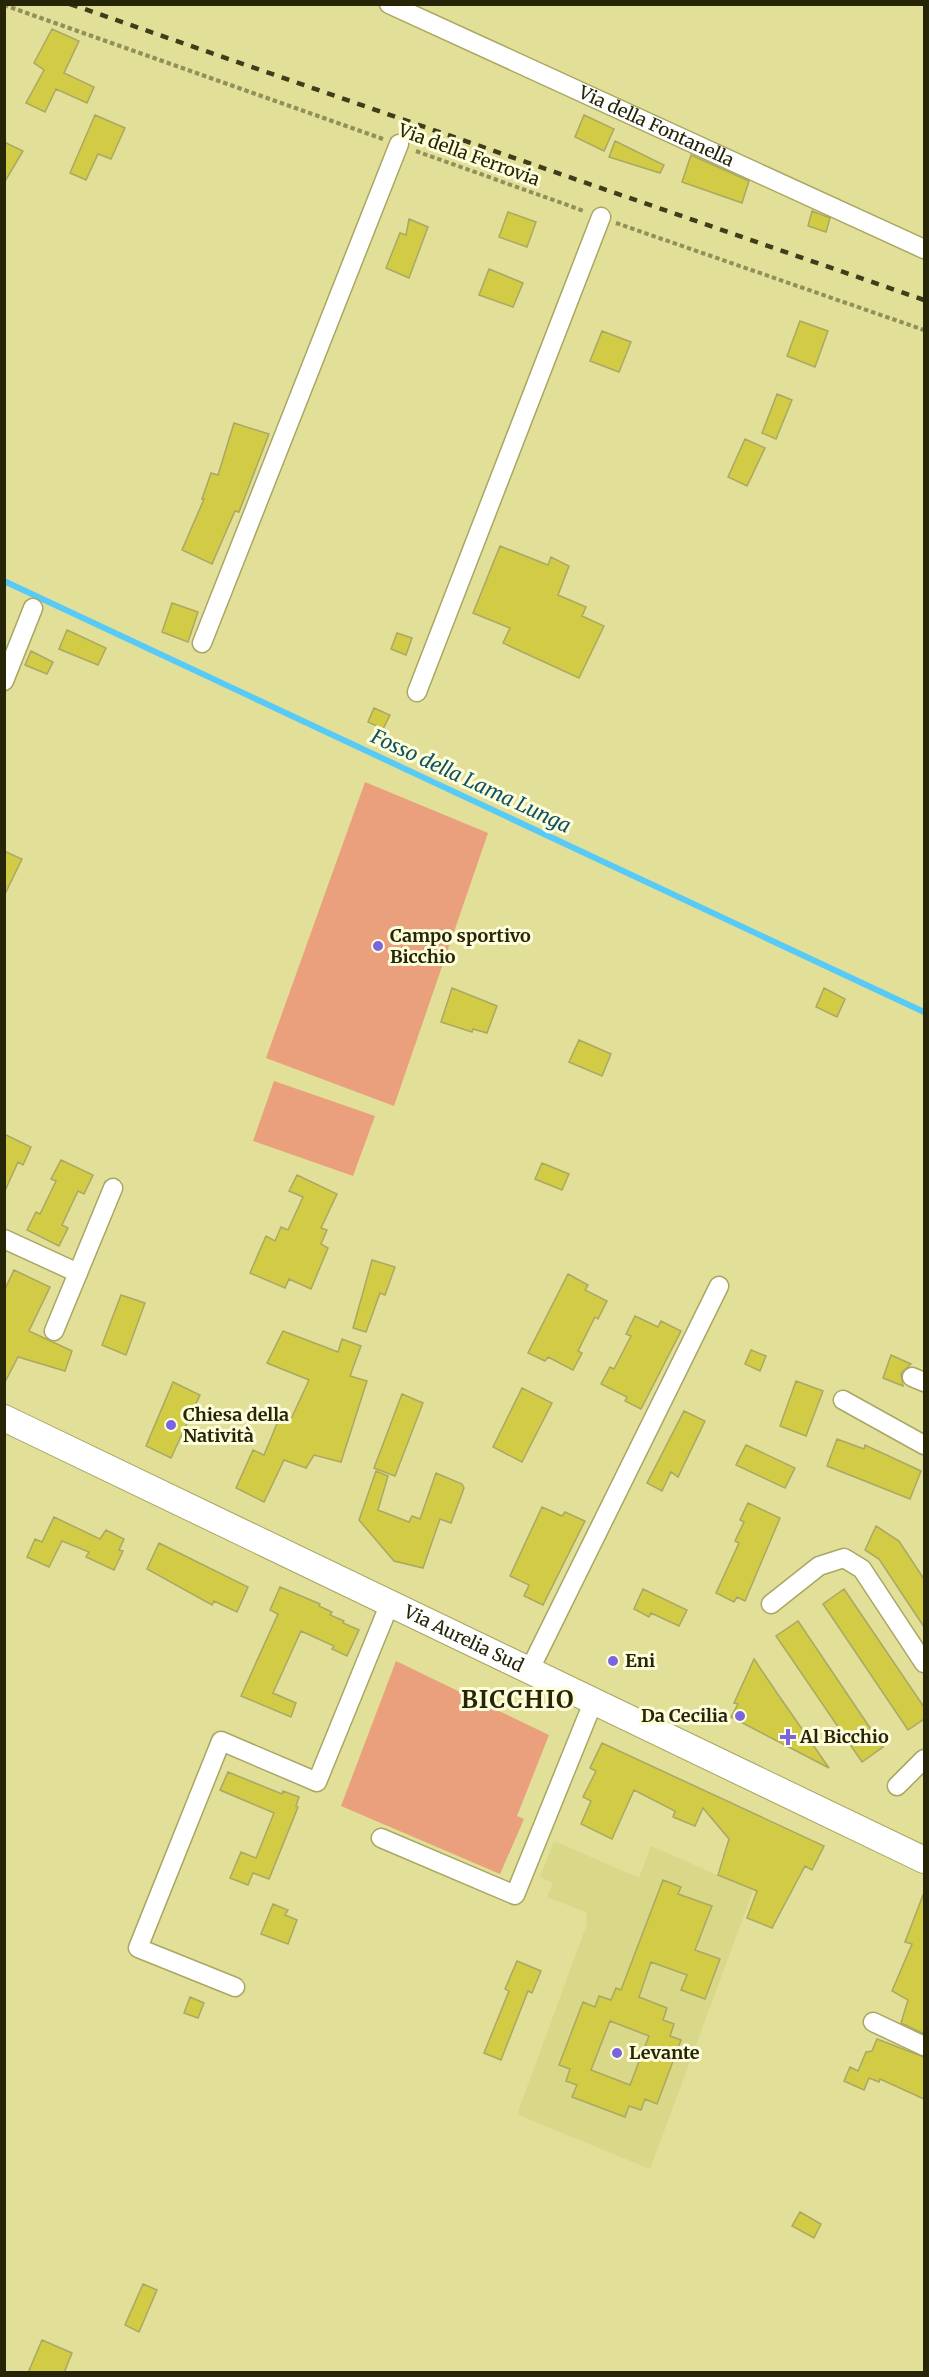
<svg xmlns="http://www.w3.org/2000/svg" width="929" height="2377" viewBox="0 0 929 2377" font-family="Merriweather,serif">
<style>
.built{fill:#d9d788}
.green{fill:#eaa07c}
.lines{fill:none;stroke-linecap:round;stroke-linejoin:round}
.stream{stroke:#57caf7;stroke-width:6}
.building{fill:#d1cb46;stroke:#aaa863;stroke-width:1.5;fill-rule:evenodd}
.street-casing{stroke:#a9a762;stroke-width:21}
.secondary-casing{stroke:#a9a762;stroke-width:28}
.path{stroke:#918f5a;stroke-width:4;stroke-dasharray:4.5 3;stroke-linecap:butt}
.street{stroke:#fff;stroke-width:18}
.secondary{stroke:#fff;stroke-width:26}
.rail{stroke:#3f3d1b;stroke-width:4.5;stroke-dasharray:8 8;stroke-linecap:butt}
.poi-dot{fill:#7a65e1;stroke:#fefedb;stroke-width:2}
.labels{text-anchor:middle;stroke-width:6;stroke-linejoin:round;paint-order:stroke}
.street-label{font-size:18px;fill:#262508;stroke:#fefedb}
.poi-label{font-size:18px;font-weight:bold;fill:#262508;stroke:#fefedb;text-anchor:start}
.water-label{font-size:20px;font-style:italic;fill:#0e5067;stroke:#fefedb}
.district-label{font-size:24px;font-weight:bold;letter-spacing:1.5px;fill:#262508;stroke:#fefedb}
</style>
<rect width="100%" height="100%" fill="#e1df98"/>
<path class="built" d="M554 1841 639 1878 651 1846 753 1891 650 2169 521 2116 518 2112 587 1924 586 1912 547 1897 553 1883 540 1877Z"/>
<path class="green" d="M365 782 488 833 394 1106 266 1058Z
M274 1081 375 1116 353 1176 253 1141Z
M396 1661 549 1735 517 1816 524 1819 500 1874 341 1806Z"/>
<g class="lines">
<path class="stream" d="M4 581 924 1012"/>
</g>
<path class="building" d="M52 29 79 41 64 73 94 87 87 103 56 89 45 112 26 103 44 70 34 63Z
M95 115 125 128 111 159 98 154 86 180 70 173Z
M584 115 614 129 604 151 575 137Z
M615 141 664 165 660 173 609 157Z
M4 142 23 151 4 183Z
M691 155 749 181 742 203 682 182Z
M812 211 830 218 826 232 808 226Z
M508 212 536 222 527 247 499 237Z
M409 219 428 227 409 278 386 268 400 233 406 235Z
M489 269 523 283 513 307 479 295Z
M800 321 828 331 815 367 787 356Z
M602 331 631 342 619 372 590 361Z
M777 394 792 400 776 439 762 433Z
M234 423 269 434 239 512 235 511 212 564 182 550 204 499H202L211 473 218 475Z
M745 439 765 448 747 486 728 477Z
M500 546 548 565 551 557 569 566 558 595 586 607 582 616 604 626 579 678 503 643 510 628 473 613Z
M172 603 198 612 188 642 162 632Z
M67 630 106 648 98 665 59 649Z
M397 633 412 638 406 655 391 649Z
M31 651 53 662 47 674 25 665Z
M374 708 390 715 383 729 368 722Z
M4 851 22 859 4 896Z
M452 988 497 1006 487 1033 473 1029 472 1032 441 1022Z
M824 988 845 999 837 1017 816 1007Z
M579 1040 611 1054 602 1076 569 1062Z
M4 1134 31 1147 23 1165 18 1162 4 1193Z
M61 1160 93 1175 84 1194 78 1191 62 1225 68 1228 59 1246 27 1230 36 1212 40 1214 56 1181 51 1179Z
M542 1163 569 1174 562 1190 535 1179Z
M297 1175 337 1194 321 1228 327 1230 321 1244 328 1248 311 1289 289 1279 285 1288 250 1273 266 1236 275 1241 281 1227 288 1230 303 1197 289 1191Z
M372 1260 395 1267 385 1295 380 1293 366 1332 353 1328Z
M14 1270 50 1287 29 1331 72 1351 65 1371 18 1357 4 1384V1291Z
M568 1274 588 1285 585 1290 607 1301 598 1319 595 1317 578 1351 582 1353 573 1370 548 1357 545 1361 528 1353Z
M121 1295 145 1303 126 1355 102 1345Z
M635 1316 658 1327 661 1321 681 1331 641 1409 625 1401 627 1397 601 1384 610 1367 614 1369 631 1336 626 1334Z
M283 1331 338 1352 342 1339 361 1346 350 1376 367 1381 341 1462 314 1455 306 1468 284 1460 264 1502 236 1488 253 1450 264 1455 281 1414 291 1419 309 1380 267 1363Z
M751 1350 766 1356 760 1371 745 1364Z
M891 1355 911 1364 901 1373 903 1386 883 1378Z
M796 1381 823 1391 806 1436 780 1426Z
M173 1382 200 1395 171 1458 146 1446Z
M522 1388 552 1403 522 1462 493 1447Z
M402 1394 423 1403 395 1476 374 1468Z
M684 1411 705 1421 678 1477 671 1472 662 1491 647 1483Z
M837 1439 864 1449 865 1445 921 1471 910 1499 827 1466Z
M746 1445 795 1468 785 1488 736 1465Z
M376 1471 388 1476 378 1510 409 1522 412 1516 420 1519 436 1473 462 1484 464 1488 451 1523 440 1519 423 1568 394 1561 359 1520Z
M748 1503 780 1518 745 1601 737 1597 734 1602 716 1593 739 1543 735 1541 744 1522 740 1520Z
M542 1507 562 1516 565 1512 585 1521 543 1605 524 1596 529 1585 510 1576Z
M54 1517 100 1539 106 1530 124 1539 119 1550 123 1551 114 1570 86 1557 89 1552 62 1541 49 1567 27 1557 35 1539 42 1542Z
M876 1526 899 1541 924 1579V1627L879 1559 865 1550Z
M159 1543 248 1587 237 1612 214 1601 212 1605 147 1569Z
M280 1587 320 1604 319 1606 332 1612 330 1615 344 1621 343 1623 359 1630 347 1656 332 1649 334 1646 301 1631 273 1693 296 1703 291 1717 241 1696 278 1614 270 1610Z
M643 1589 687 1610 679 1626 651 1613 649 1617 634 1609Z
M844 1589 924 1707V1719L908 1730 823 1604Z
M798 1621 883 1747 862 1762 776 1636Z
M754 1659 777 1693 829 1768 731 1717 738 1704 734 1703Z
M602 1743 824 1846 812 1870 805 1866 772 1928 747 1918 757 1891 718 1875 729 1839 703 1808 695 1826 673 1817 675 1811 634 1790 612 1839 581 1824 591 1801 583 1797 596 1771 590 1768Z
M228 1772 282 1794 283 1791 299 1797 296 1806 298 1807 269 1879 253 1873 248 1885 230 1878 241 1852 256 1858 274 1813 220 1790Z
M663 1880 681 1887 678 1894 712 1906 695 1950 720 1959 705 1999 681 1990 687 1975 651 1962 639 1997 667 2008 663 2020 674 2024 670 2036 681 2040 657 2104 645 2099 641 2110 629 2106 625 2117 572 2097 577 2085 566 2081 570 2069 559 2065 583 2002 595 2007 599 1996 611 2000 616 1988 621 1990ZM610 2021 649 2036 630 2085 591 2070Z
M923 1895H924V2034L901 2023 908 2000 892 1991 912 1944 905 1942Z
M273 1904 288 1910 285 1915 297 1920 288 1944 261 1934Z
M517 1961 541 1971 532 1993 528 1991 501 2060 484 2053 509 1991 505 1989Z
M190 1997 204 2003 198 2018 184 2013Z
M877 2039 924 2057V2099L880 2079 879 2082 869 2078 864 2090 844 2081 850 2067 858 2071 866 2052 872 2051Z
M800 2212 821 2224 814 2238 792 2226Z
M143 2284 157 2290 139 2332 125 2325Z
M42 2340 72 2353 64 2373H28Z"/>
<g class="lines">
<g class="street-casing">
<g id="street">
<path id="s1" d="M389 4 924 249"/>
<path d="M202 643 399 144"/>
<path d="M4 681 33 608"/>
<path d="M417 692 601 217"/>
<path d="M4 1239 78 1273"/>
<path d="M54 1331 113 1188"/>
<path d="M912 1377 924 1382"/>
<path d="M843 1400 924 1445"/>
<path d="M771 1604 819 1566 844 1558 862 1569 924 1663"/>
<path d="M530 1669 719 1286"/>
<path d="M897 1786 924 1759"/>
<path d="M381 1838 515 1895 594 1700"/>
<path d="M235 1987 138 1948 221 1741 317 1782 390 1603"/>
<path d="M873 2022 924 2046"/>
</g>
</g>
<g class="secondary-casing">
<g id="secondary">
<path id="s2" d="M4 1418 924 1860"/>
</g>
</g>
<path class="path" d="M4 5 383 139
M416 151 584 211
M616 223 924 330"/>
<use href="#street" class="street"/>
<use href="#secondary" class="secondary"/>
<path class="rail" d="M70 4 924 300"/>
</g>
<g class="poi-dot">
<circle cx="378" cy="946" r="6"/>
<circle cx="171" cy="1425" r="6"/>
<circle cx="613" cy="1661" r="6"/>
<circle cx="740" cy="1716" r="6"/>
<path d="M785 1728h6v6h6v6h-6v6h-6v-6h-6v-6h6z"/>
<circle cx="617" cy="2053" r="6"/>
</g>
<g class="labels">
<g class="street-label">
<text dy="6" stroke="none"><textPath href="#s1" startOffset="294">Via della Fontanella</textPath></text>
<text transform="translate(469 155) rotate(20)" y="6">Via della Ferrovia</text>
<text dy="6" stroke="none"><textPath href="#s2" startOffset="510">Via Aurelia Sud</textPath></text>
</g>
<g class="poi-label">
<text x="390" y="942">Campo sportivo<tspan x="390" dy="21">Bicchio</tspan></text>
<text x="183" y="1421">Chiesa della<tspan x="183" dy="21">Natività</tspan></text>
<text x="625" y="1667">Eni</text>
<text x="728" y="1722" text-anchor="end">Da Cecilia</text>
<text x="800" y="1743">Al Bicchio</text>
<text x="629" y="2059">Levante</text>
</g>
<g class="water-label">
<text transform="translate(471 781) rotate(25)" y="7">Fosso della Lama Lunga</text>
</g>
<g class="district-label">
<text x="518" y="1708">BICCHIO</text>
</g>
</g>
<rect width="929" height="2377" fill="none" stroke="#262508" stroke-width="12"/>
</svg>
